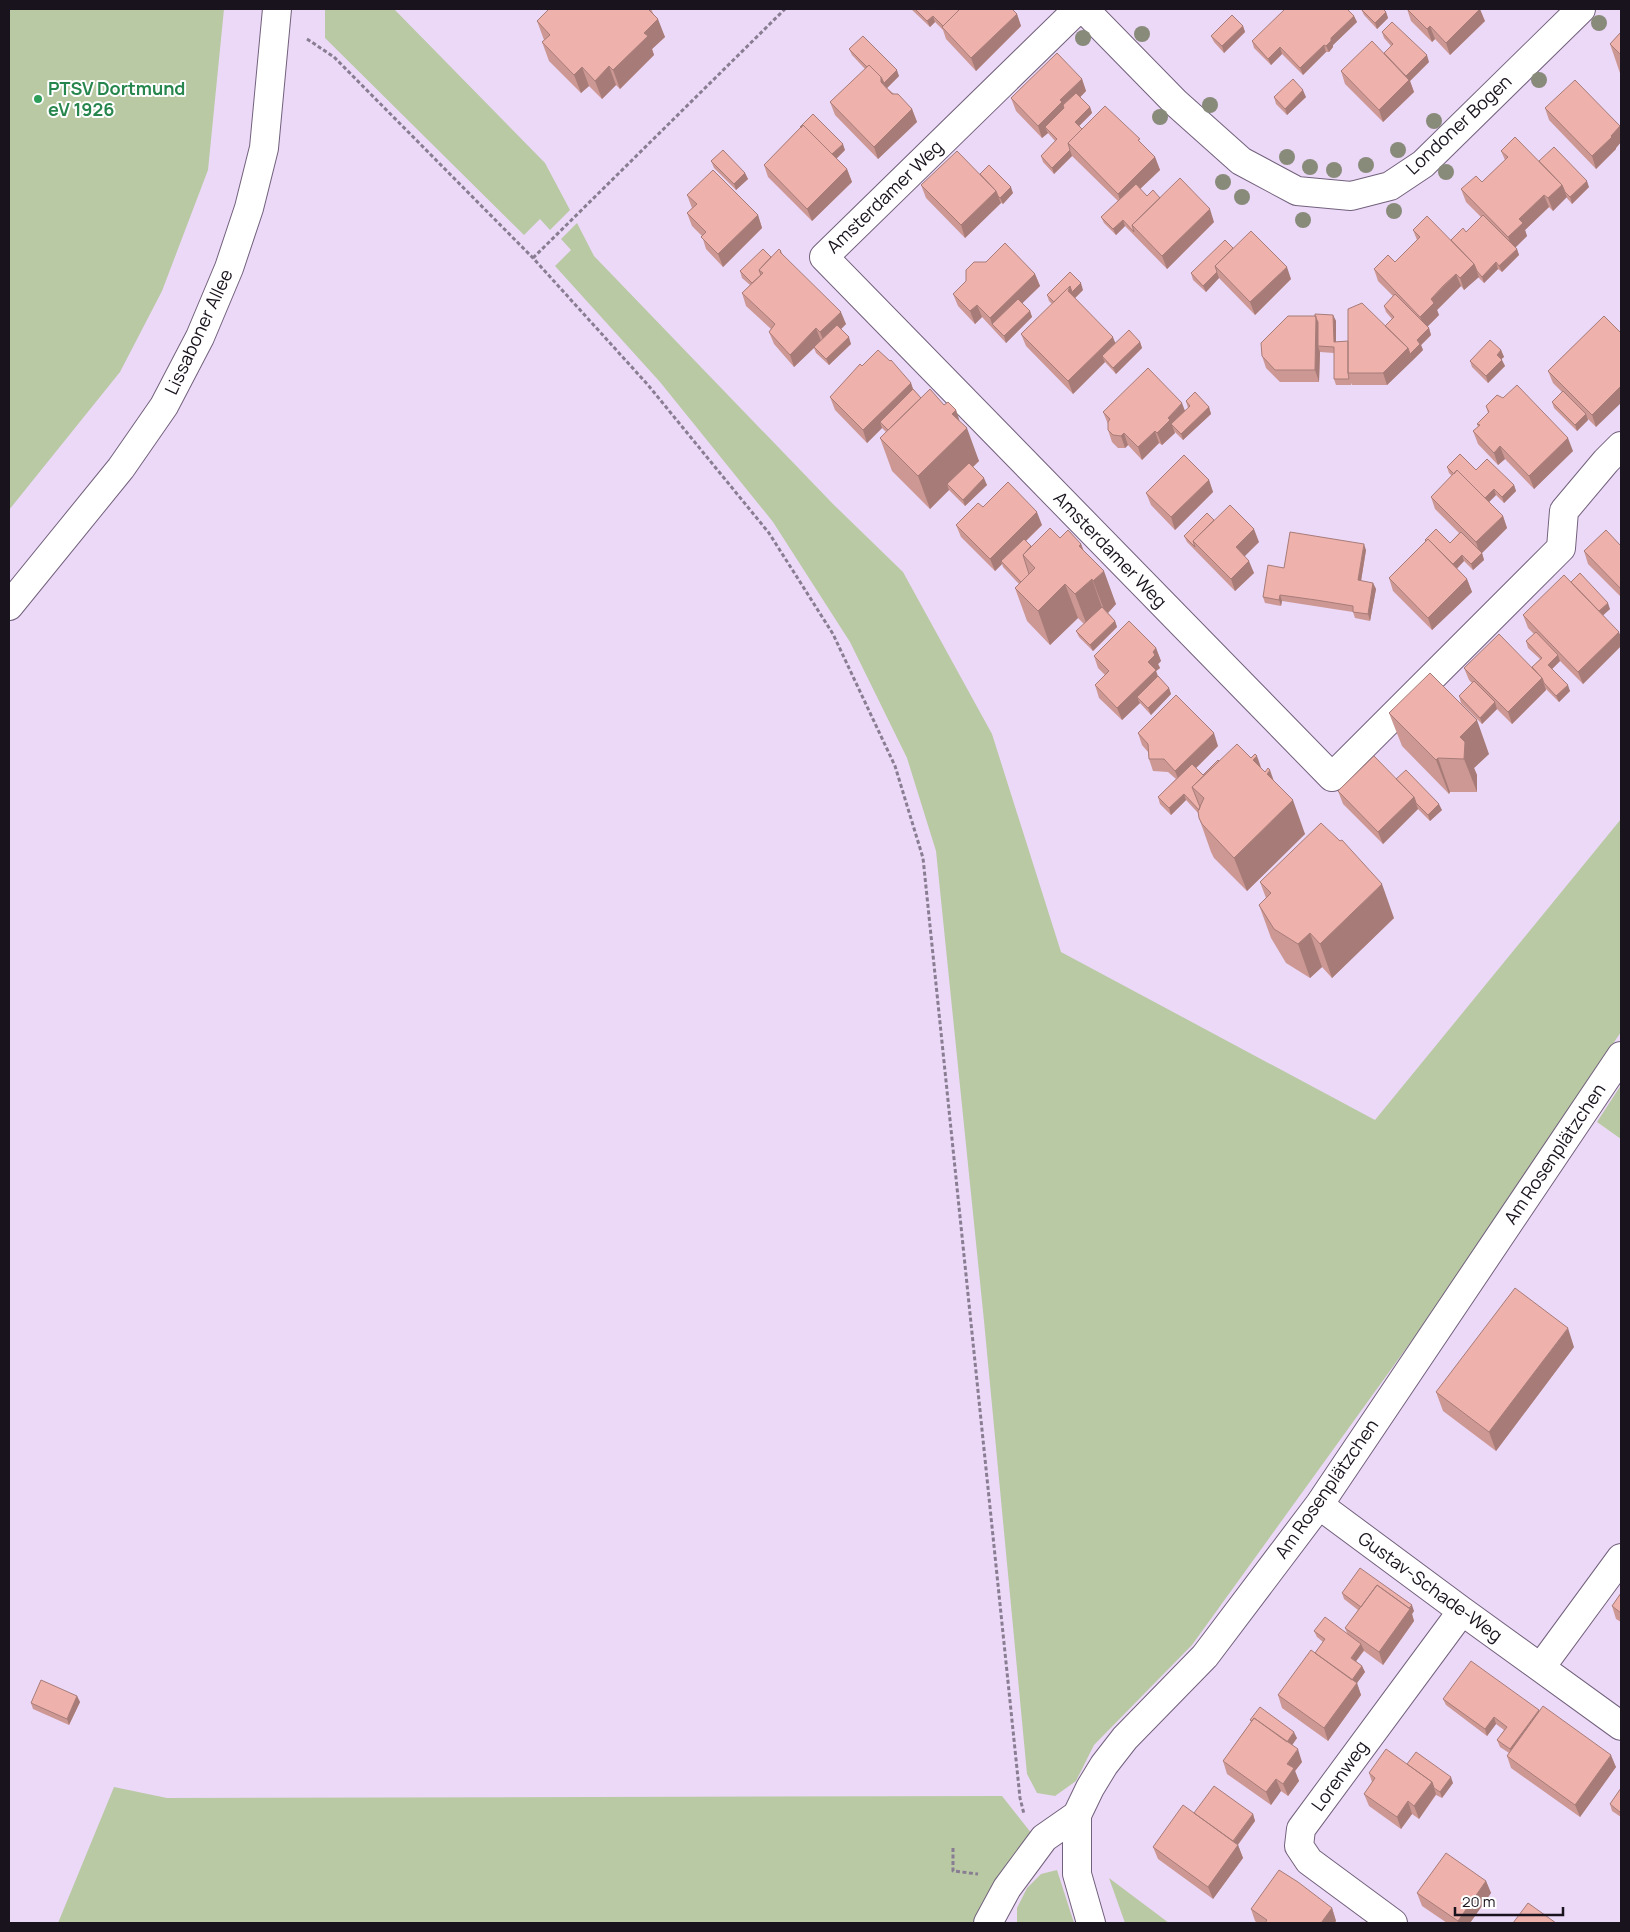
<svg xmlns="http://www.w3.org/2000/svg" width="1630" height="1932" viewBox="0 0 1630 1932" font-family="Manrope,sans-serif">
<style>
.green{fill:#b9c9a4}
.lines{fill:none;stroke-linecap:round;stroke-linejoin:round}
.minor-casing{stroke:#72617c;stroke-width:30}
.path{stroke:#897d92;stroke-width:3;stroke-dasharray:4 2.5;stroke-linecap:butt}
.minor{stroke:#fff;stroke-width:28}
.tree{fill:#888a7a}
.wall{fill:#cd9894}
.shaded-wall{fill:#a77c78}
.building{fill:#eeb1ac;stroke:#a77c78}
.leisure-dot{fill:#2e9e5b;stroke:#fff;stroke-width:2}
.labels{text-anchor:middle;stroke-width:4;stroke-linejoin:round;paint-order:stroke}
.leisure-label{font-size:18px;font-weight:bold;fill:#27864d;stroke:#fff;text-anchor:start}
.street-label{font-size:18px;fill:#19131d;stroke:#fff}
</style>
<rect width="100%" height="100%" fill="#ecd9f8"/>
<path class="green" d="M9 9H224L208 170 162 291 120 372 9 510Z
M325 9H394L545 163 570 210 550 230 540 219 524 235 325 38Z
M577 223 594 256 833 504 903 572 992 734 1061 952 1375 1120 1621 819V1032L1418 1332 1192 1645 1094 1745 1076 1781 1055 1796 1037 1793 1027 1774 984 1321 936 851 907 758 850 642 773 522 660 382 555 266 571 250 561 239Z
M1621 1085V1139L1597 1122Z
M114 1787 167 1798 1002 1796 1036 1839 983 1923H58Z
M1057 1870 1074 1923H1017V1908L1027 1888 1041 1874Z
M1109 1878 1169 1923H1125Z"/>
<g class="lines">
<g class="minor-casing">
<path id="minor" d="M1078 9 824 257 1332 777 1561 548 1564 511 1606 461 1621 446
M1084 9 1176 103 1241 161 1297 191 1351 196 1390 186 1423 164 1581 9
M9 606 121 468 164 406 200 337 229 268 249 208 264 148 277 9
M1319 1505 1462 1611 1621 1726
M1541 1667 1621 1558
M988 1923 1007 1888 1044 1838 1077 1815
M1091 1923 1077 1874V1815L1090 1788 1104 1765 1125 1738 1205 1656 1319 1505 1621 1056
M1393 1923 1309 1861 1299 1846 1301 1829 1462 1611"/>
</g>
<path class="path" d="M307 39 334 57 533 258 648 385 769 533 833 634 895 766 923 858 1020 1798 1024 1814
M533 258 785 9
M953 1848V1871L978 1874"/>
<use href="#minor" class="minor"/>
</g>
<g class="tree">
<circle cx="1599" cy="23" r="8"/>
<circle cx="1142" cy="34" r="8"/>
<circle cx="1083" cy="38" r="8"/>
<circle cx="1539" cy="80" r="8"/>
<circle cx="1210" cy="105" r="8"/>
<circle cx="1160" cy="117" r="8"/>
<circle cx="1434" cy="121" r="8"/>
<circle cx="1398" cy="150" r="8"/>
<circle cx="1287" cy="157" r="8"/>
<circle cx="1366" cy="165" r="8"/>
<circle cx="1310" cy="167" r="8"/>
<circle cx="1334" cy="170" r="8"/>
<circle cx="1446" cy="172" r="8"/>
<circle cx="1223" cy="182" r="8"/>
<circle cx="1242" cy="197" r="8"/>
<circle cx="1394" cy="211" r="8"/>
<circle cx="1303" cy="220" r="8"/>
</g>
<path class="wall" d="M549 9H651L665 37 652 49 654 55 620 89 616 85 602 99 589 86 581 93 549 61 542 42 544 40 537 21Z
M911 9H1012L1017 14 1021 26 976 71 946 39 943 30 935 22 930 27Z
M1361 9 1386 12 1388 18 1377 29 1364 15Z
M1407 9 1485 21 1450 55 1435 39 1432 42 1411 21Z
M1354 16 1357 22 1333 45V47L1329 52H1326L1303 75 1282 54 1271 65 1254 48 1252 41Z
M1243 26 1245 32 1224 53 1214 42 1211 36Z
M1382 32 1429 62 1410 81 1414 92 1383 122 1345 84 1341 71 1384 53 1391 46 1384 38Z
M1621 32V76L1610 44Z
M849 49 899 76 887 88 912 109 917 122 878 159 835 115 830 102 865 69 852 55Z
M1082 79 1086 91 1080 97 1090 107 1092 113 1079 126 1082 129 1142 144 1155 157 1160 170 1140 189 1147 196 1160 197 1214 222 1167 269 1125 226 1116 235 1104 223 1101 217 1118 201 1072 156 1054 174 1043 162 1041 156 1055 141 1048 133 1042 138 1016 111 1011 98Z
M1274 97H1306L1287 115 1276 104Z
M1545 108 1620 126 1621 129V142L1616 148V149L1596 169 1549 120Z
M800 127 845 150 836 159 847 169 852 182 812 221 768 177 764 165 800 128Z
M1501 151 1539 161 1589 187 1572 204 1566 197 1553 211 1549 207 1525 230 1527 236 1515 247 1517 249 1519 255 1502 272 1498 269 1484 283 1478 277 1464 290 1461 286 1437 310 1439 315 1427 327 1429 328 1431 335 1421 345 1423 350 1387 385H1352L1351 383V385H1336L1334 379V353L1320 352 1319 382H1280L1266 368 1262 356 1315 316 1333 315 1336 321V342L1348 341 1385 326 1392 319 1386 312 1384 306 1393 296 1378 281 1374 269 1395 262 1417 240 1413 230 1451 240 1466 232 1481 217 1466 202 1461 189 1482 182 1505 160Z
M711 161 745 173 748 179 736 190 714 168Z
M980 174 1013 193 1003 204 1000 202 1001 203 965 238 926 198 921 185Z
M687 195 758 215 762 228 723 267 706 249 702 236 692 226 687 213 692 208Z
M1233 248 1291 279 1255 315 1219 278 1206 292 1193 280 1191 273Z
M781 251 783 255 846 324 841 329 851 344 829 365 816 353 814 348 794 367 774 344 769 332 771 329 746 306 742 293 750 285 742 278 740 271 771 257Z
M1035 274 1040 286 1022 303 1030 311 1032 317 1006 343 982 317 975 324 958 306 953 294Z
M1083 290 1075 298 1116 343 1140 342 1142 348 1116 374 1105 362 1073 394 1026 346 1021 334 1052 304 1049 301 1047 295Z
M1604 316 1596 427 1588 419V420L1577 431 1554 408 1552 402 1562 392 1553 383 1548 371Z
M1501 350 1504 357 1501 359 1505 366 1488 383 1472 367 1470 361Z
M911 383 913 389 921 398 956 410 959 421 979 461 973 467 987 485 965 506 949 490 930 509 892 471 880 438 886 432 882 428 867 443 835 410 830 397Z
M1186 401 1209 407 1211 414 1183 440 1174 431 1175 433 1162 445 1159 443 1142 460 1128 445 1125 448H1118L1112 442 1108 430V424L1103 412 1185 411 1188 408Z
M1486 406 1573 451 1534 489 1505 459 1498 465 1478 444 1473 431 1478 427 1477 424 1488 413Z
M1447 467 1476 470 1514 485 1516 491 1504 503 1496 495 1489 502 1503 516 1507 528 1482 553 1484 560 1473 570 1464 561 1457 569 1467 579 1472 592 1432 630 1393 591 1389 578 1425 542V540L1450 543 1459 533 1435 509 1431 497 1452 476 1449 473Z
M1209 480 1213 492 1175 530 1151 505 1146 493Z
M983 507 1042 525 1026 541 1031 546 1060 538 1081 544 1084 552 1116 604 1108 613 1115 621 1117 627 1093 651 1079 637 1076 631 1084 624 1078 618 1050 645 1027 621 1015 588 1019 584 1003 567 1002 564 995 571 961 537 956 525Z
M1214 520 1259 542 1244 556 1254 573 1235 591 1187 542 1184 536Z
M1621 546V597L1588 564 1584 551Z
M1366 550 1361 581 1373 583 1376 589 1370 621 1355 618 1353 612 1282 601 1281 606 1265 603 1263 597 1284 568Z
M1571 582 1610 609 1603 615 1621 637V646L1583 684 1560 661 1552 669 1570 691 1559 702 1546 689V690L1512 724 1497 709 1482 724 1461 703 1459 696 1472 683 1469 680 1464 668 1532 667 1540 659 1528 648 1526 641 1534 634 1528 628 1523 615Z
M1156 648 1161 661 1158 664 1160 668 1156 671 1158 676 1169 688 1171 694 1151 715 1140 703 1122 720 1099 698 1095 685 1105 675 1098 668 1094 656Z
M1389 713 1489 754 1474 768 1477 775V792H1450L1449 794 1402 746Z
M1138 733 1218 746 1196 768 1203 775 1219 761 1261 768 1274 782 1305 834 1247 891 1214 858 1211 852 1199 818V814L1186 800 1171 815 1160 804 1158 797 1176 779 1168 772 1153 771 1149 759 1148 752 1142 745Z
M1396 779 1442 810 1430 821 1418 809 1383 844 1343 804 1338 791Z
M1260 882 1394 918 1332 978 1322 967 1310 978 1286 963 1271 938 1259 905 1266 898Z
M1574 1347 1496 1451 1443 1411 1436 1392Z
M1342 1593 1414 1611 1412 1614 1414 1621 1383 1665 1364 1651 1356 1661 1362 1666 1365 1672 1357 1683 1361 1695 1328 1741 1282 1708 1278 1695 1315 1653 1323 1642 1317 1637 1314 1631 1347 1633 1345 1628 1358 1610 1344 1599Z
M1621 1593V1622L1616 1619 1612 1606Z
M77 1696 80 1702 69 1725 33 1709 31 1703Z
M1443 1699 1539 1711 1616 1767 1580 1817 1511 1768 1507 1756 1509 1753 1500 1747 1497 1740 1504 1730 1496 1724 1487 1736 1446 1705Z
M1250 1720 1297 1738 1292 1745 1302 1762 1295 1771 1299 1781 1288 1796 1281 1791 1271 1805 1227 1774 1223 1761 1251 1722Z
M1407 1764 1453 1783 1442 1798 1436 1795 1419 1819 1412 1814 1401 1829 1369 1806 1364 1794 1372 1782 1369 1773Z
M1621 1788V1817L1612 1811 1610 1804Z
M1253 1814 1255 1821 1238 1845 1243 1858 1213 1899 1158 1859 1153 1847Z
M1486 1881 1491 1893 1470 1923H1447L1422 1906 1417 1893Z
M1332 1908 1336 1921 1334 1923H1258L1255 1921 1251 1909Z"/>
<path class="shaded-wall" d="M1480 9 1485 21 1450 55 1446 43Z
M1386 12 1388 18 1377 29 1375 23Z
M1017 14 1021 26 976 71 971 58Z
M933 16 935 22 930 27 927 21Z
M1354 16 1357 22 1333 45V47L1329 52 1326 46 1331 38Z
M658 19 665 37 652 49 654 55 620 89 613 70 644 33Z
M1243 26 1245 32 1224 53 1222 46Z
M1430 26 1435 39 1432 42 1427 29Z
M1324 45 1326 52 1303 75 1300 68Z
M1280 47 1282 54 1271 65 1268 59Z
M1427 55 1429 62 1410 81 1414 92 1383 122 1379 110 1404 78Z
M609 66 616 85 602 99 595 81Z
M582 67 589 86 581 93 574 75Z
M897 70 899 76 886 89 881 82V77Z
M1082 79 1086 91 1066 112 1045 127 1048 133 1042 138 1038 126 1060 100Z
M1303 90 1306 97 1287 115 1285 109Z
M1090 107 1092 113 1077 128 1075 122Z
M912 109 917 122 878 159 874 147Z
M1620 126 1621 129V142L1616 148V149L1596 169 1592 156Z
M843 144 845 150 833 162 830 156Z
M1070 150 1072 156 1054 174 1052 168Z
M1155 157 1160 170 1122 206 1118 194Z
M847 169 852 182 812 221 807 209Z
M745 173 748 179 736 190 734 184Z
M1587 181 1589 187 1572 204 1570 197Z
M1562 185 1567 197 1553 211 1548 198Z
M1011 187 1013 193 1003 204 1000 198Z
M996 191 1001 203 965 238 961 225Z
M1544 195 1549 207 1525 230 1527 236 1513 250 1508 237 1519 219Z
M1210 209 1214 222 1167 269 1162 256Z
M758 215 762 228 723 267 718 254Z
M1123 220 1125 226 1116 235 1113 229Z
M1517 249 1519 255 1502 272 1499 266Z
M1496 262 1498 269 1484 283 1482 277Z
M1474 264 1479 277 1464 290 1460 278Z
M1287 267 1291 279 1255 315 1250 302Z
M1217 272 1219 278 1206 292 1203 286Z
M1035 274 1040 286 996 329 992 324 990 318Z
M1456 274 1461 286 1437 310 1439 315 1425 329 1420 317 1431 299Z
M1081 283 1083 290 1075 298 1068 291 1070 286Z
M977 305 982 317 975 324 970 311Z
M1030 311 1032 317 1006 343 1004 336Z
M841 312 846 324 825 345 820 332Z
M1333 315 1336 321V348L1334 342Z
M1316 316 1320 329 1318 346 1320 352 1319 382 1315 370Z
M816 328 821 341 794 367 790 355Z
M1429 328 1431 335 1421 345 1423 350 1412 361 1410 354 1417 340Z
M849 337 851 344 829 365 826 359Z
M1113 337 1118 350 1102 356 1105 362 1073 394 1068 381Z
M1140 342 1142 348 1116 374 1113 368Z
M1408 348 1412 361 1387 385 1383 373Z
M1501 350 1504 357 1499 361 1497 355Z
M1502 360 1505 366 1488 383 1486 376Z
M911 383 915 395 880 422 882 428 867 443 863 430Z
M1621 386V403L1596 427 1592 415Z
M1182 403 1187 416 1172 425 1175 433 1162 445 1157 433 1168 418Z
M1209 407 1211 414 1183 440 1181 434Z
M956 410 963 431 967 428 979 461 951 488 947 484 949 490 930 509 918 476 952 414Z
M1586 414 1588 420 1577 431 1575 425Z
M1155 431 1159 443 1142 460 1138 447Z
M1124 433 1128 445 1125 448 1121 436Z
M1568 438 1573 451 1534 489 1529 476Z
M1500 446 1505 459 1498 465 1494 453Z
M984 478 987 485 965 506 963 500Z
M1209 480 1213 492 1175 530 1171 517Z
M1514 485 1516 491 1504 503 1502 497Z
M1494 489 1496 495 1485 506 1483 500Z
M1037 512 1042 525 1003 563 1001 561 1002 564 995 571 990 559Z
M1503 516 1507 528 1482 553 1484 560 1473 570 1471 564 1480 555 1476 542Z
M1254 529 1259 542 1241 560 1236 547Z
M1081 544 1094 578 1079 546Z
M1364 544 1366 550 1360 587 1358 580Z
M1462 555 1464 561 1453 572 1451 566Z
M1249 561 1254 573 1235 591 1231 579Z
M1104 571 1116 604 1106 615 1093 581Z
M1092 579 1104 613 1088 628 1075 594Z
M1467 579 1472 592 1432 630 1428 618Z
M1373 583 1376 589 1370 621 1368 614Z
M1065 584 1078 618 1050 645 1038 611Z
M1280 595 1282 601 1281 606 1279 600Z
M1608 603 1610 609 1599 619 1597 613Z
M1115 621 1117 627 1093 651 1090 645Z
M1619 632 1621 637V646L1583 684 1578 672Z
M1156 648 1161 661 1158 664 1160 668 1156 671 1160 683 1137 697 1140 703 1122 720 1117 708 1148 662 1153 652Z
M1558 655 1560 661 1550 671 1548 665Z
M1542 678 1546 690 1512 724 1508 712Z
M1568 685 1570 691 1559 702 1556 696Z
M1169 688 1171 694 1151 715 1148 708Z
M1495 702 1497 709 1482 724 1480 718Z
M1477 720 1489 754 1474 768 1477 775V792L1464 759 1460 737Z
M1214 733 1218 746 1180 784 1175 771Z
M1257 756 1269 790 1253 760Z
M1438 758 1450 792 1449 794 1436 760Z
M1270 770 1282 804 1267 774Z
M1184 794 1186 800 1171 815 1169 808Z
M1414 797 1418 809 1383 844 1378 832Z
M1293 800 1305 834 1247 891 1234 858Z
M1439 804 1442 810 1430 821 1428 815Z
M1382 884 1394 918 1332 978 1320 944Z
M1310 933 1322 967 1310 978 1298 944Z
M1568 1328 1574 1347 1496 1451 1489 1432Z
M1412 1605 1414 1611 1412 1614 1414 1621 1383 1665 1379 1652Z
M1361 1644 1364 1650 1354 1664 1351 1658Z
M1362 1666 1365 1672 1357 1683 1361 1695 1328 1741 1324 1728 1350 1682Z
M77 1696 80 1702 69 1725 67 1719Z
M1539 1710 1541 1716 1513 1756 1510 1749Z
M1494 1717 1496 1724 1487 1736 1485 1729Z
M1294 1732 1297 1738 1288 1751 1285 1745Z
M1298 1749 1302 1762 1295 1771 1299 1781 1288 1796 1283 1784 1287 1764Z
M1611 1755 1616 1767 1580 1817 1575 1805Z
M1451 1777 1453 1783 1442 1798 1440 1792Z
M1276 1779 1281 1791 1271 1805 1266 1792Z
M1432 1782 1436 1794 1419 1819 1414 1806Z
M1408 1801 1412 1814 1401 1829 1397 1817Z
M1253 1814 1255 1821 1233 1851 1231 1845Z
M1238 1845 1243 1858 1213 1899 1208 1887Z
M1486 1881 1491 1893 1470 1923H1458V1921Z
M1332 1908 1336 1921 1334 1923H1321Z"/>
<path class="building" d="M549 9H648L658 19 644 33 648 36 613 70 609 66 595 81 582 67 574 75 542 42 550 35 537 21Z
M918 9H960L943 26 933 16 927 21 916 10Z
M960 9H1012L1017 14 971 58 942 27Z
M1285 9H1347L1354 16 1331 38V41L1326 46 1324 45 1300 68 1280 47 1268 59 1252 41Z
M1361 9H1383L1386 12 1375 23Z
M1407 9H1480L1446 43 1430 26 1427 29Z
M1232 15 1243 26 1222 46 1211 36Z
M1392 22 1427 55 1406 76 1384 53 1393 44 1382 32Z
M1621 32V55L1610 44Z
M863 36 897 70 884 83 881 77 869 65 867 67 849 49Z
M1372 41 1409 80 1379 110 1341 71Z
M1057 53 1082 79 1060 100 1062 102 1038 126 1011 98Z
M869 65 881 77V82L892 94H898L912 109 874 147 830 102Z
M1293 79 1303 90 1285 109 1274 97Z
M1575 80 1620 126 1611 136 1612 137 1592 156 1545 108Z
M1076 93 1090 107 1075 122 1082 129 1068 143 1070 150 1052 168 1041 156 1057 139 1045 127 1064 108 1063 105Z
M1105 106 1140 139 1138 140 1155 157 1118 194 1068 143Z
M813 114 843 144 832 154 803 125 801 128 800 127Z
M803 125 847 169 807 209 764 165Z
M1515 137 1562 185 1548 198 1544 195 1519 219 1523 223 1508 237 1461 189 1476 176 1482 182 1508 157 1501 151Z
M1554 147 1587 181 1570 197 1565 192 1562 185 1539 161Z
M723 150 745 173 734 184 711 161Z
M957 151 996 191 961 225 921 185Z
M989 165 1011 187 1000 198 998 196 996 191 980 174Z
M713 170 758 215 718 254 701 237 706 232 687 213 697 204 687 195Z
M1180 178 1210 209 1162 256 1132 225Z
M1136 184 1147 196 1153 190 1160 198 1132 225 1134 232 1123 220 1113 229 1101 217Z
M1483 215 1517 249 1499 266 1496 262 1482 277 1477 271 1474 264 1451 240 1463 228 1466 232Z
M1427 216 1474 264 1460 278 1456 274 1443 286 1431 299 1434 303 1420 317 1374 269 1388 255 1395 262 1420 237 1413 230Z
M1251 231 1287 267 1250 302 1215 266Z
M1225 240 1233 248 1215 266 1217 272 1203 286 1191 273Z
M1005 243 1035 274 990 318 977 305 970 311 953 294 966 281V270L974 262H986Z
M763 249 771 257 759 270 761 275 752 283 740 271Z
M779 249 781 251 780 252 841 312 820 332 816 328 790 355 769 332 775 324 742 293 763 273 759 270Z
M1070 272 1081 283 1072 292 1070 286 1054 302 1047 295Z
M1070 286 1068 291 1113 337 1068 381 1021 334Z
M1395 294 1429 328 1417 340 1420 344 1410 354 1408 348 1385 326 1394 317 1384 306Z
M1018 299 1030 311 1004 336 992 324Z
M1362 303 1408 348 1383 373H1348V309Z
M1315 314 1333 315 1334 342 1348 341V373L1349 379H1334V347L1318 346V322L1315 316Z
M1288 316H1316L1315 370H1275L1262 356 1261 343Z
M1604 316 1621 333V386L1592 415 1548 371Z
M837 325 849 337 826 359 814 347Z
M1129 330 1140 342 1113 368 1102 356Z
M1490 340 1501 350 1497 355 1502 360 1486 376 1470 361Z
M878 350 890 361 891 360 911 383 863 430 830 397 860 364 862 366Z
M1148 368 1182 403 1168 418 1170 420 1157 433 1155 431 1138 447 1124 433 1121 436 1113 435 1108 430V422L1110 419 1103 412Z
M1517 385 1568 438 1529 476 1500 446 1494 453 1473 431 1480 425 1477 424 1489 412 1486 406 1497 395 1503 398Z
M913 389 921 398 888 430 880 422Z
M930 389 944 405 948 402 956 410 952 414 967 428 918 476 880 438Z
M1563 391 1586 414 1575 425 1552 402Z
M1195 392 1209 407 1181 434 1171 424 1190 406 1186 401Z
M1460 454 1476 470 1487 459 1514 485 1502 497 1494 489 1485 498 1457 470 1454 474 1447 467Z
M1184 455 1209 480 1171 517 1146 493Z
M969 463 984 478 963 500 947 484Z
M1457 470 1503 516 1476 542 1431 497Z
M1008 482 1037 512 990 559 956 525 978 503 983 507Z
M1230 505 1254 529 1236 547 1249 561 1231 579 1193 541Z
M1207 513 1214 520 1193 541 1195 547 1184 536Z
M1050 528 1060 538 1068 530 1081 544 1079 546 1104 571 1093 581 1092 579 1075 594 1065 584 1038 611 1015 588 1035 568 1023 555Z
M1436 529 1450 543 1461 532 1482 553 1471 564 1462 555 1453 564 1428 539 1426 541 1425 540Z
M1606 530 1621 546V589L1584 551Z
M1290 532 1364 544 1358 580 1373 583 1368 614 1353 612V606L1316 600 1280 595 1279 600 1263 597 1268 565 1284 568Z
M1024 539 1031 546 1023 555 1029 574 1021 582 1001 561Z
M1428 539 1467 579 1428 618 1389 578Z
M1580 573 1608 603 1599 611 1571 582Z
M1564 575 1619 632 1578 672 1523 615Z
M1102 607 1115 621 1090 645 1076 631Z
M1129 621 1156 648 1153 652 1155 655 1148 662 1156 670 1117 708 1095 685 1109 671 1094 656Z
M1536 632 1558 655 1548 665 1568 685 1556 696 1544 683 1542 678 1532 667 1542 658 1526 641Z
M1499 634 1542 678 1508 712 1464 668Z
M1430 673 1477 720 1460 737 1465 742 1464 759 1438 758 1436 760 1389 713Z
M1158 676 1169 688 1148 708 1137 697Z
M1474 681 1495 702 1480 718 1459 696Z
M1176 695 1214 733 1175 771 1164 759H1149L1148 744 1138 733Z
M1237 744 1251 758 1255 754 1257 756 1253 760 1265 772 1268 768 1270 770 1267 774 1293 800 1234 858 1202 824 1199 818 1198 811 1204 798 1192 787Z
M1374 756 1414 797 1378 832 1338 791Z
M1218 760 1219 761 1192 787 1200 807 1199 810 1184 794 1169 808 1158 797 1192 764 1203 775Z
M1406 770 1439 804 1428 815 1416 803 1414 797 1396 779Z
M1321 823 1340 841 1342 840 1382 884 1320 944 1310 933 1298 944 1274 929 1259 905 1271 893 1260 882Z
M1515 1288 1568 1328 1489 1432 1436 1392Z
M1360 1568 1412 1605 1409 1608 1377 1585 1361 1607 1342 1593Z
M1377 1585 1410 1609 1379 1652 1345 1628Z
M1621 1593V1613L1612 1606Z
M1325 1617 1361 1644 1351 1658 1362 1666 1352 1680 1315 1653 1325 1639 1314 1631Z
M1311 1650 1357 1683 1324 1728 1278 1695Z
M1471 1661 1539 1710 1510 1749 1497 1740 1507 1727 1494 1717 1485 1729 1443 1699Z
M41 1680 77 1696 67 1719 31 1703Z
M1543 1706 1611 1755 1575 1805 1507 1756Z
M1260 1707 1294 1732 1287 1742 1254 1718 1252 1721 1250 1720Z
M1254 1718 1298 1749 1287 1764 1294 1768 1283 1784 1276 1779 1266 1792 1223 1761Z
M1386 1749 1432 1782 1414 1806 1408 1801 1397 1817 1364 1794 1375 1778 1369 1773Z
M1416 1752 1451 1777 1440 1792 1434 1788 1432 1782 1407 1764Z
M1214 1786 1253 1814 1233 1841 1194 1813Z
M1621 1788V1813L1610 1804Z
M1183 1805 1238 1845 1208 1887 1153 1847Z
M1446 1853 1486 1881 1458 1921 1417 1893Z
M1279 1870 1298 1882 1332 1908 1321 1923H1265L1267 1920 1251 1909Z
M1528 1903 1556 1923H1513Z"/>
<circle class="leisure-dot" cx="38" cy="99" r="5"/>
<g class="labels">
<g class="leisure-label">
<text x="48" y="95">PTSV Dortmund<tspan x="48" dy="21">eV 1926</tspan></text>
</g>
<g class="street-label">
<text transform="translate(1459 125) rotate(-43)" y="6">Londoner Bogen</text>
<text transform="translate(885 197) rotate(-44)" y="6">Amsterdamer Weg</text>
<text transform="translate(199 332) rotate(-65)" y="6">Lissaboner Allee</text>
<text transform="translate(1110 550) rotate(46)" y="6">Amsterdamer Weg</text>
<text transform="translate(1555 1154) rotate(-56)" y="6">Am Rosenplätzchen</text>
<text transform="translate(1327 1489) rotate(-55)" y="6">Am Rosenplätzchen</text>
<text transform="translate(1430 1587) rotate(36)" y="6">Gustav-Schade-Weg</text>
<text transform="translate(1340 1776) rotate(-54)" y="6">Lorenweg</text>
</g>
</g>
<rect width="1630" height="1932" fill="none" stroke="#19131d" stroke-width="20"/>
<path d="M1455 1907v8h108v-8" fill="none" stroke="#19131d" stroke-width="2.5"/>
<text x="1462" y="1907" font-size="15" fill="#19131d" stroke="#ffffff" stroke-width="4" paint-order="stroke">20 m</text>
</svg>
